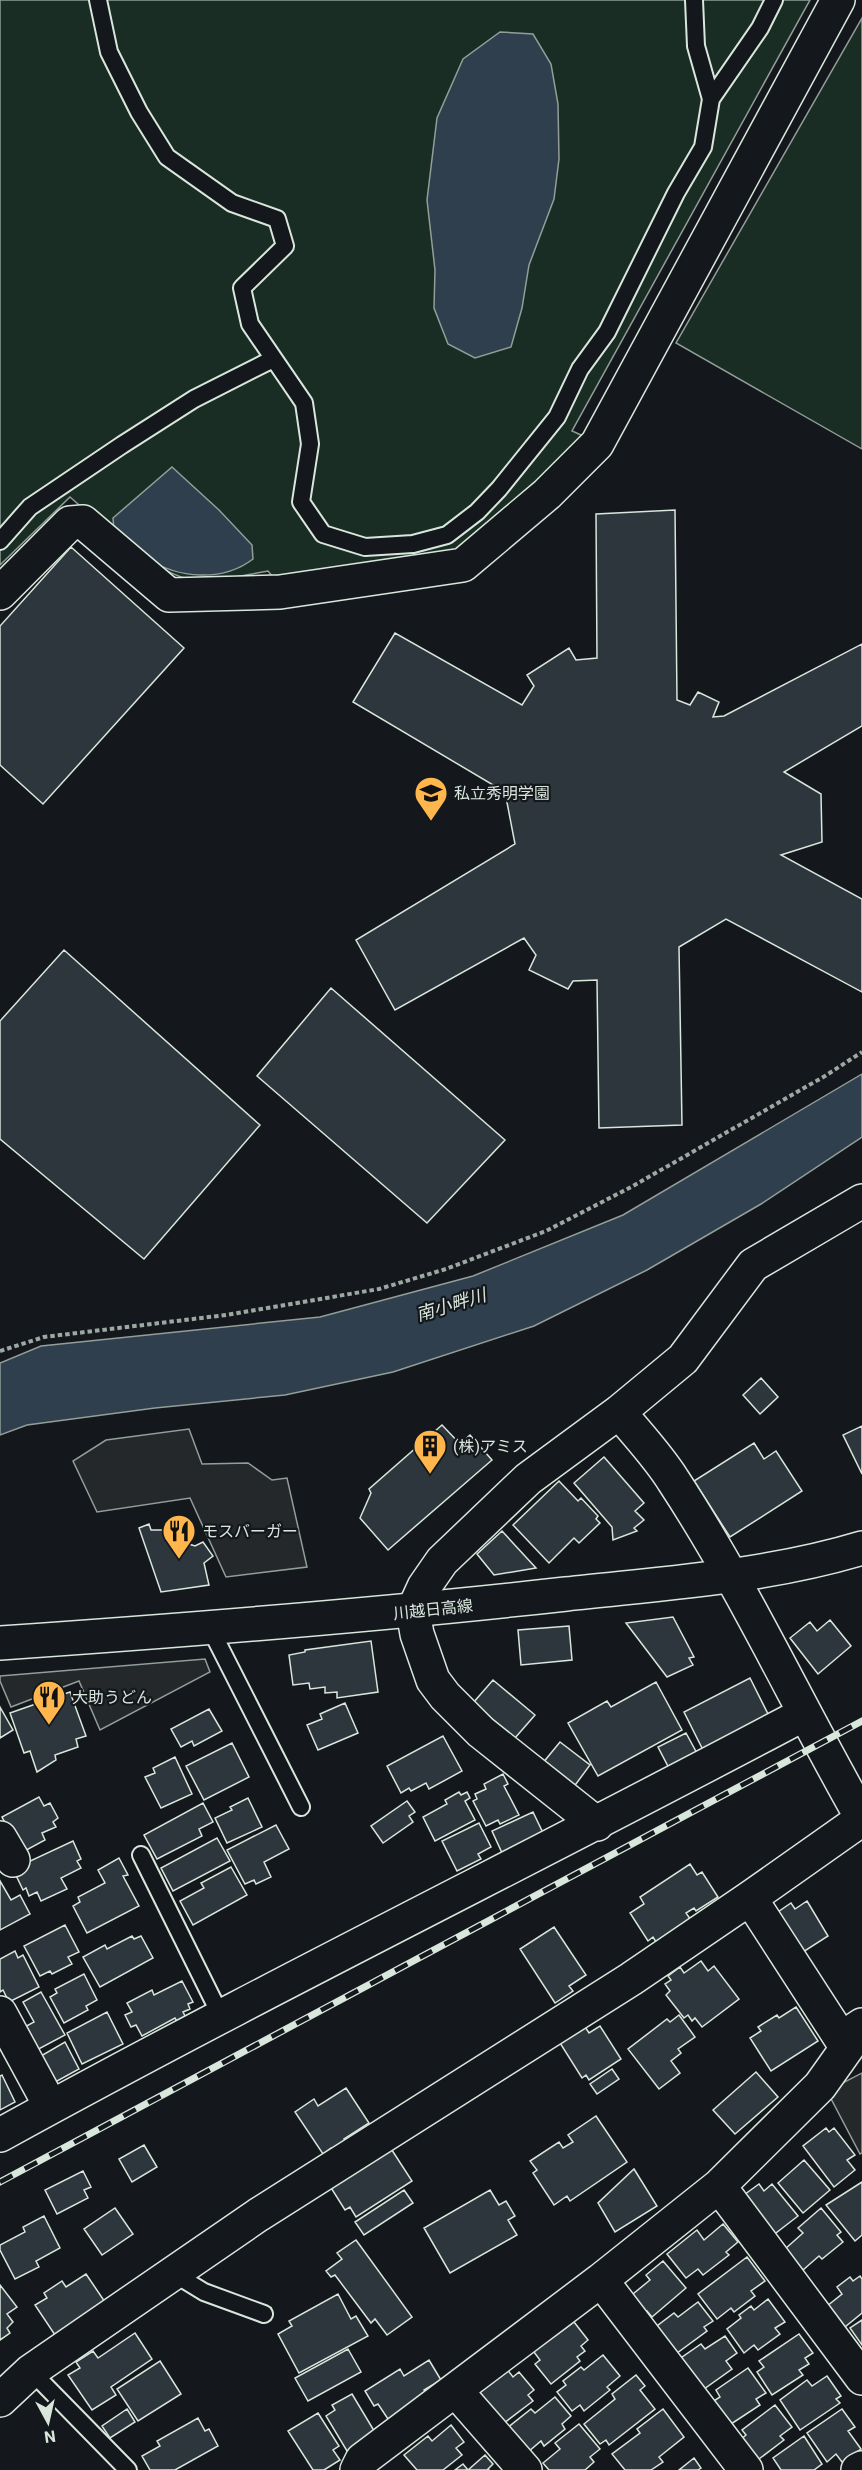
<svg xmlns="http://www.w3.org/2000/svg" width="862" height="2470" viewBox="0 0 862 2470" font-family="Roboto,'Noto Sans JP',sans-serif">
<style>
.green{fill:#1a2d24;stroke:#939e99;stroke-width:1.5}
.parking{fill:#24282b;stroke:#939e99;stroke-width:1.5}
.water{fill:#2f3f4d;stroke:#939e99;stroke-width:1.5}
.building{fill:#2c363c;stroke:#d8e6dc;stroke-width:1.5}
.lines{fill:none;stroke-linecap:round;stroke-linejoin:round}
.service-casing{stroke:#d8e6dc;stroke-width:20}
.minor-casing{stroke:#d8e6dc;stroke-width:36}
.primary-casing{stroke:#d8e6dc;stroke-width:36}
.path{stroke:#9da8a2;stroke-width:4;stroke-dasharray:4.5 3;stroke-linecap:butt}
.service{stroke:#14181c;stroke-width:16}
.minor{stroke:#14181c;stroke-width:33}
.primary{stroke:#14181c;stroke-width:33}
.rail-casing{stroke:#d8e6dc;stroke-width:7}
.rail{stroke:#14181c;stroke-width:4.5;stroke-dasharray:14;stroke-linecap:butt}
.labels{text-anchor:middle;stroke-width:4.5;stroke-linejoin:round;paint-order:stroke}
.poi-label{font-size:16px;fill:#d8e6dc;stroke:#14181c;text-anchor:start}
.street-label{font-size:16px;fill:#d8e6dc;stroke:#14181c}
.water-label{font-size:18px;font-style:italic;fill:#d8e6dc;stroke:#14181c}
</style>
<rect width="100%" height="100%" fill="#14181c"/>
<path class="green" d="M0 0H810L572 431 581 435 574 457 461 557 272 576 268 571C249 574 218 582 200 581 158 579 101 524 70 497L0 565Z
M862 18V449L676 343Z"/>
<path class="parking" d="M189 1429 202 1464 248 1463 272 1480 287 1478 307 1567 226 1577 190 1498 97 1512 73 1461 106 1440Z
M205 1659 210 1672 100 1730 79 1681 11 1707 0 1681V1676Z
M862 2073V2153L860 2154 827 2091Z"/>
<path class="water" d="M500 32 533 34 551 64 558 104 559 159 554 199 529 265 522 308 511 347 475 358 448 344 434 308 435 270 427 200 437 118 463 59Z
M172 467 219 510 252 545 253 559C223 582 178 579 147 558 135 550 125 539 114 530L113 518Z
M862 1074V1137L761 1204 647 1270 534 1326 393 1372 285 1395 155 1408 27 1425 0 1435V1363L41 1346 320 1317 473 1276 623 1215Z"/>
<path class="building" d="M675 510 677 700 690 705 698 692 719 702 713 717 724 716 862 644V726L784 772 821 794 822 842 781 855 862 899V992L726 919 679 947 682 1125 599 1128 597 980 573 981 568 989 529 970 536 955 524 938 395 1010 356 940 515 844 505 792 353 702 395 633 522 705 534 686 527 675 569 648 576 660 597 658 596 514Z
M71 547 184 648 43 804 0 765V626Z
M64 950 260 1125 144 1259 0 1139V1021Z
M331 988 505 1140 427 1223 257 1076Z
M761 1378 778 1397 760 1414 743 1395Z
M442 1425 460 1444 470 1435 492 1460 388 1550 360 1518 371 1493 369 1489Z
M862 1426V1474L843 1435Z
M754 1443 764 1459 776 1451 802 1491 730 1537 694 1481Z
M604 1457 644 1503 635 1511 644 1520 634 1528 637 1531 613 1540 612 1527 574 1483Z
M559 1481 578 1501 581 1498 598 1516 596 1519 600 1523 579 1543 574 1538 549 1563 513 1525Z
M171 1521 189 1544 195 1546 203 1542 213 1556 204 1563 209 1585 161 1592 139 1528 149 1524 151 1530H163Z
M502 1531 536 1568 494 1575 477 1554Z
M673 1617 694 1657 689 1658 693 1665 667 1677 626 1623Z
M830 1620 851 1646 818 1674 790 1638 810 1622 817 1631Z
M569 1626 572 1660 521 1665 518 1630Z
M371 1641 378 1692 337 1698V1692L325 1693V1687L310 1689 309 1683 293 1685 289 1655 305 1652V1650Z
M750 1678 770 1718 704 1752 684 1712Z
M493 1680 535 1715 515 1738 473 1703Z
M656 1682 682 1730 598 1776 568 1723 607 1701 611 1707Z
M70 1692 86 1736 76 1739 78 1747 55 1755 56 1760 37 1772 30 1751 24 1753 10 1713Z
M345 1703 358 1733 318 1750 307 1725 322 1719 320 1714Z
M0 1707 13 1730 0 1738Z
M209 1709 222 1731 194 1746 192 1741 181 1747 171 1729Z
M686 1733 699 1757 671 1772 658 1747Z
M443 1736 462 1771 429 1789 426 1783 411 1791 409 1788 401 1793 387 1766Z
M560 1742 590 1765 573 1788 542 1764Z
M232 1743 249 1777 204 1800 186 1766Z
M175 1757 192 1794 161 1808 145 1777 155 1773 153 1768Z
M503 1774 508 1784 504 1786 519 1815 500 1824 498 1820 486 1826 473 1801 477 1799 475 1794 486 1789 484 1784Z
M459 1792 461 1795 467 1792 470 1798 465 1801 475 1820 435 1841 423 1817 447 1804 445 1800Z
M39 1797 44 1806 50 1803 58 1818 53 1822 56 1827 42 1833 45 1840 21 1853 2 1817Z
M248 1798 262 1827 227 1843 215 1818 232 1810 230 1807Z
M407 1801 415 1812 409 1816 413 1822 383 1843 371 1826Z
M203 1803 213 1822 199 1829 202 1836 157 1859 144 1835Z
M533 1812 544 1835 503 1855 492 1831Z
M479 1823 491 1847 478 1854 481 1859 457 1871 442 1841Z
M276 1825 289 1849 264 1862 271 1877 256 1884 254 1880 245 1884 227 1850Z
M217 1838 230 1861 173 1891 161 1868Z
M73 1841 81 1859 77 1861 81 1868 61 1878 67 1889 41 1901 37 1892 29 1896 26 1888 23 1890 13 1869Z
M119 1858 128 1875 123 1876 139 1906 87 1933 73 1906 80 1902 78 1897 105 1883 98 1870Z
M690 1864 697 1875 702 1872 718 1897 696 1911 694 1908 686 1913 693 1923 658 1945 653 1937 648 1941 630 1913 644 1904 640 1897Z
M231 1867 247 1895 193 1925 180 1901 204 1888 201 1883Z
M0 1881 11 1900 20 1895 30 1914 0 1930Z
M807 1901 828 1936 800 1954 775 1914 791 1903 795 1909Z
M65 1925 79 1952 68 1957 72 1964 52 1974 50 1971 40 1976 24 1946Z
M554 1927 586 1975 569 1986 573 1991 555 2003 520 1949Z
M132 1936 134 1939 141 1936 153 1958 100 1987 83 1957 105 1945 107 1949Z
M15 1951 18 1958 23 1955 39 1987 9 2002 3 1990 0 1992V1959Z
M701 1961 708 1971 714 1966 739 1999 702 2027 695 2018 692 2021 688 2015 684 2018 666 1995 670 1991 665 1984 671 1980 668 1976 680 1967 684 1973Z
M84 1974 97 2000 86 2006 88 2010 64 2023 50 1997 57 1993 55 1989Z
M182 1981 193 2002 188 2004 190 2009 183 2012 187 2020 179 2025 175 2018 142 2036 136 2025 131 2027 125 2015 132 2012 127 2003 152 1990 154 1995Z
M41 1992 65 2035 33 2052 21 2029 34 2022 23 2002Z
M796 2007 818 2041 771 2071 750 2038 761 2031 758 2027 777 2015 779 2018Z
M107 2012 123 2044 82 2064 67 2033Z
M679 2015 695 2037 678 2049 681 2053 671 2061 680 2073 659 2089 628 2049 667 2019 670 2022Z
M580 2019 589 2033 600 2026 621 2059 589 2080 586 2075 582 2078 555 2035Z
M65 2042 79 2069 48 2086 34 2060Z
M612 2069 619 2079 597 2094 590 2084Z
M756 2072 778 2097 735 2134 713 2110Z
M2 2075 15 2102 0 2110V2076Z
M346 2088 369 2123 344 2139 349 2146 335 2155 331 2148 323 2154 295 2112 314 2099 318 2106Z
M596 2116 627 2162 570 2201 567 2196 554 2205 533 2173 537 2170 530 2161 559 2142 563 2148 573 2142 568 2135Z
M826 2128 829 2132 834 2128 855 2155 847 2160 855 2170 834 2187 803 2146Z
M388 2144 412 2181 356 2217 350 2207 345 2210 328 2183Z
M144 2145 157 2167 132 2182 119 2159Z
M804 2160 830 2190 803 2213 778 2183Z
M634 2169 657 2206 615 2232 598 2203Z
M83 2171 91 2187 84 2190 88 2198 57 2214 45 2190Z
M862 2182V2235L855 2241 826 2205Z
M759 2184 764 2191 772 2184 798 2216 772 2236 737 2200Z
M404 2190 413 2203 364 2235 355 2222Z
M490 2190 499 2205 506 2201 515 2216 508 2220 517 2235 450 2273 424 2228Z
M115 2208 133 2234 102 2255 84 2229Z
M821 2208 841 2232 837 2235 843 2242 822 2259 819 2256 803 2270 785 2249 803 2233 798 2228Z
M44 2216 60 2248 36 2261 39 2267 15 2279 0 2250V2245L25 2232 23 2227Z
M723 2224 738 2242 726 2252 729 2255 703 2275 698 2269 686 2278 667 2254 697 2230 704 2240Z
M356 2240 412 2317 387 2335 375 2319 371 2323 335 2275 331 2277 326 2271 342 2259 337 2253Z
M747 2257 765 2281 751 2291 755 2296 734 2312 731 2308 717 2319 698 2294Z
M663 2261 686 2288 652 2317 647 2311 642 2315 628 2298 650 2280 646 2275Z
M86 2274 105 2302 55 2335 35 2305 47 2298 44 2293 62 2281 66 2287Z
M860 2276 862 2279V2313L840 2331 822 2310 842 2294 837 2287 850 2277 853 2281Z
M0 2285 17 2307 7 2314 13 2322 7 2328 10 2333 0 2340Z
M338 2294 351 2319 356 2316 368 2336 299 2373 278 2334 292 2326 289 2321Z
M768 2299 785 2322 775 2328 780 2334 758 2350 754 2345 744 2353 727 2329 741 2318 739 2315 751 2306 754 2310Z
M698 2302 713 2321 704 2327 707 2331 673 2356 653 2329 674 2313 678 2317Z
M862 2320V2345L850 2328Z
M574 2322 588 2340 581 2346 585 2351 577 2357 580 2361 551 2384 535 2364 540 2360 531 2348 551 2331 555 2336Z
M135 2333 152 2359 111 2387 116 2395 92 2410 68 2375 80 2368 76 2362 93 2351 98 2358Z
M799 2334 813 2353 805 2358 809 2364 799 2370 803 2375 772 2395 757 2372 764 2367 759 2361Z
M725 2336 737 2353 726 2361 732 2369 697 2394 675 2362 701 2344 705 2349Z
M348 2349 361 2372 308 2401 295 2378Z
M603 2355 620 2376 607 2387 610 2390 584 2411 580 2405 572 2411 557 2392 566 2385 563 2381 581 2367 584 2370Z
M429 2360 441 2380 424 2390 428 2395 388 2419 378 2404 374 2406 365 2391 400 2369 404 2376Z
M160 2361 181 2394 138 2421 117 2389Z
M506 2368 513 2377 519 2372 534 2390 528 2395 533 2401 504 2423 476 2400 482 2395 478 2391Z
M748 2368 766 2393 756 2399 760 2405 728 2426 706 2406 720 2397 716 2390Z
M636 2375 645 2386 640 2390 655 2409 609 2445 606 2440 600 2444 584 2424 615 2399 612 2394Z
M827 2376 841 2396 836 2399 840 2403 800 2430 780 2400 807 2380 812 2386Z
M352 2394 376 2434 347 2451 326 2416 335 2410 332 2405Z
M555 2397 571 2416 562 2424 565 2429 544 2446 541 2441 528 2452 507 2428 531 2409 535 2413Z
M775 2405 792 2427 780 2436 784 2440 755 2462 739 2441 746 2435 742 2430Z
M127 2409 135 2422 110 2438 102 2426Z
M663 2409 684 2437 659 2457 663 2462 651 2470H625L612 2454 640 2433 637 2429Z
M842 2409 855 2427 848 2431 861 2449 842 2462 836 2454 827 2462 807 2433Z
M318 2413 339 2446 333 2450 340 2460 324 2470H313L288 2431Z
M198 2418 205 2431 209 2429 218 2446 175 2470H150L142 2456 160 2446 157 2441Z
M579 2424 600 2449 590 2457 594 2462 585 2470H549L543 2463 560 2449 555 2443Z
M451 2425 464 2442 456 2448 462 2455 443 2470H417L404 2455 428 2436 432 2441Z
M804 2436 822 2464 814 2470H781L773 2458Z
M485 2455 493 2464 488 2469 489 2470H455L463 2464 468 2470Z
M694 2458 701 2468 698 2470H679Z"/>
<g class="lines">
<g class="service-casing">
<path id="service" d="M98 0 109 52 139 112 167 157 232 203 277 219 285 246 242 288 250 324 304 403 310 444 301 502 323 534 365 547 413 544 447 535 477 512 499 489 557 417 580 369 607 332 676 193 703 147 711 99 696 46 694 0
M711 99 760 28 774 0
M0 541 30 507 122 445 194 399 273 359
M210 1628 301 1807
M141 1855 221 2016
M173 2273 204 2292 264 2314
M31 2371 128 2470"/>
</g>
<g class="minor-casing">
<path id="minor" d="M0 593 70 523 83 522 169 595 280 592 463 565 547 494 597 444 838 0
M619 1412C637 1434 658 1456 673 1480 744 1588 798 1706 862 1818
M597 1824 481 1732 445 1696 433 1680 417 1634 413 1611 424 1587 442 1561 528 1479 619 1412 683 1359 753 1265 862 1201
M0 1838 13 1860
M750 1898 847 2048
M0 2013 51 2107
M0 2135C265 1989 537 1856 804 1714
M719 2186 862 2378
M601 2280 746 2470
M456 2391 525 2470
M0 2400 31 2371 258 2215 631 1979 750 1898 862 1819
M357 2470 362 2460 601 2280 719 2186 820 2086 847 2048 856 2029 862 2025
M858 2470 862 2468"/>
</g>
<g class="primary-casing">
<path id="primary" d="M0 1643C189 1630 378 1615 566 1594 665 1583 766 1577 862 1548"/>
</g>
<path class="path" d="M0 1351 44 1337 226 1315 379 1289 446 1269 546 1231 633 1186 825 1076 862 1052"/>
<use href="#service" class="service"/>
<use href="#minor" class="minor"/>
<use href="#primary" class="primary"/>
<g class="rail-casing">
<path id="rail" d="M0 2182 862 1721"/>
</g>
<use href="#rail" class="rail"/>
</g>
<defs>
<g id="school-pin" transform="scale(1.725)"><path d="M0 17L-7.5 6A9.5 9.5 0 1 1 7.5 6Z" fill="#ffb74d" stroke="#14181c"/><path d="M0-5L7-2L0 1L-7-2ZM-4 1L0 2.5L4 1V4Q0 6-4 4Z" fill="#111"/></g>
<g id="building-pin" transform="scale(1.725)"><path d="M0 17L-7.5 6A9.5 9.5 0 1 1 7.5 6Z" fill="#ffb74d" stroke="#14181c"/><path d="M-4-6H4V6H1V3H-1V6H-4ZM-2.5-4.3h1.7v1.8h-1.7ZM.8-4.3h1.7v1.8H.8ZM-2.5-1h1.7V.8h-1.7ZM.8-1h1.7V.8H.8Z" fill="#111"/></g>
<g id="restaurant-pin" transform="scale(1.725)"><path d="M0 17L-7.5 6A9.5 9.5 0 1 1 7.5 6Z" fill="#ffb74d" stroke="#14181c"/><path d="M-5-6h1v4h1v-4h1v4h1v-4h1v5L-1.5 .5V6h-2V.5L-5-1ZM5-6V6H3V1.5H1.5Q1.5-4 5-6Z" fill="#111"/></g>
</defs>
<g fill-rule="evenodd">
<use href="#school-pin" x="431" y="793"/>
<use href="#building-pin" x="430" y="1446"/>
<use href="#restaurant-pin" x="179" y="1531"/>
<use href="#restaurant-pin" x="49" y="1697"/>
</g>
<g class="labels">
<g class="poi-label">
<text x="454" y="799">私立秀明学園</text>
<text x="453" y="1452">(株)アミス</text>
<text x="202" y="1537">モスバーガー</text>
<text x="72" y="1703">大助うどん</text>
</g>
<g class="street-label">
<text transform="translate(433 1609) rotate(-6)" y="6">川越日高線</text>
</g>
<g class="water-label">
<text transform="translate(451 1305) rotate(-17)" y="6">南小畔川</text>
</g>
</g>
<g transform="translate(48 2422) rotate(172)" stroke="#14181c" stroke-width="4.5" paint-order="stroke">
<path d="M0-4.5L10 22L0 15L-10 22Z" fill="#d8e6dc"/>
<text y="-9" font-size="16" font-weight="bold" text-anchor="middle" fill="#d8e6dc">N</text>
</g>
</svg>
